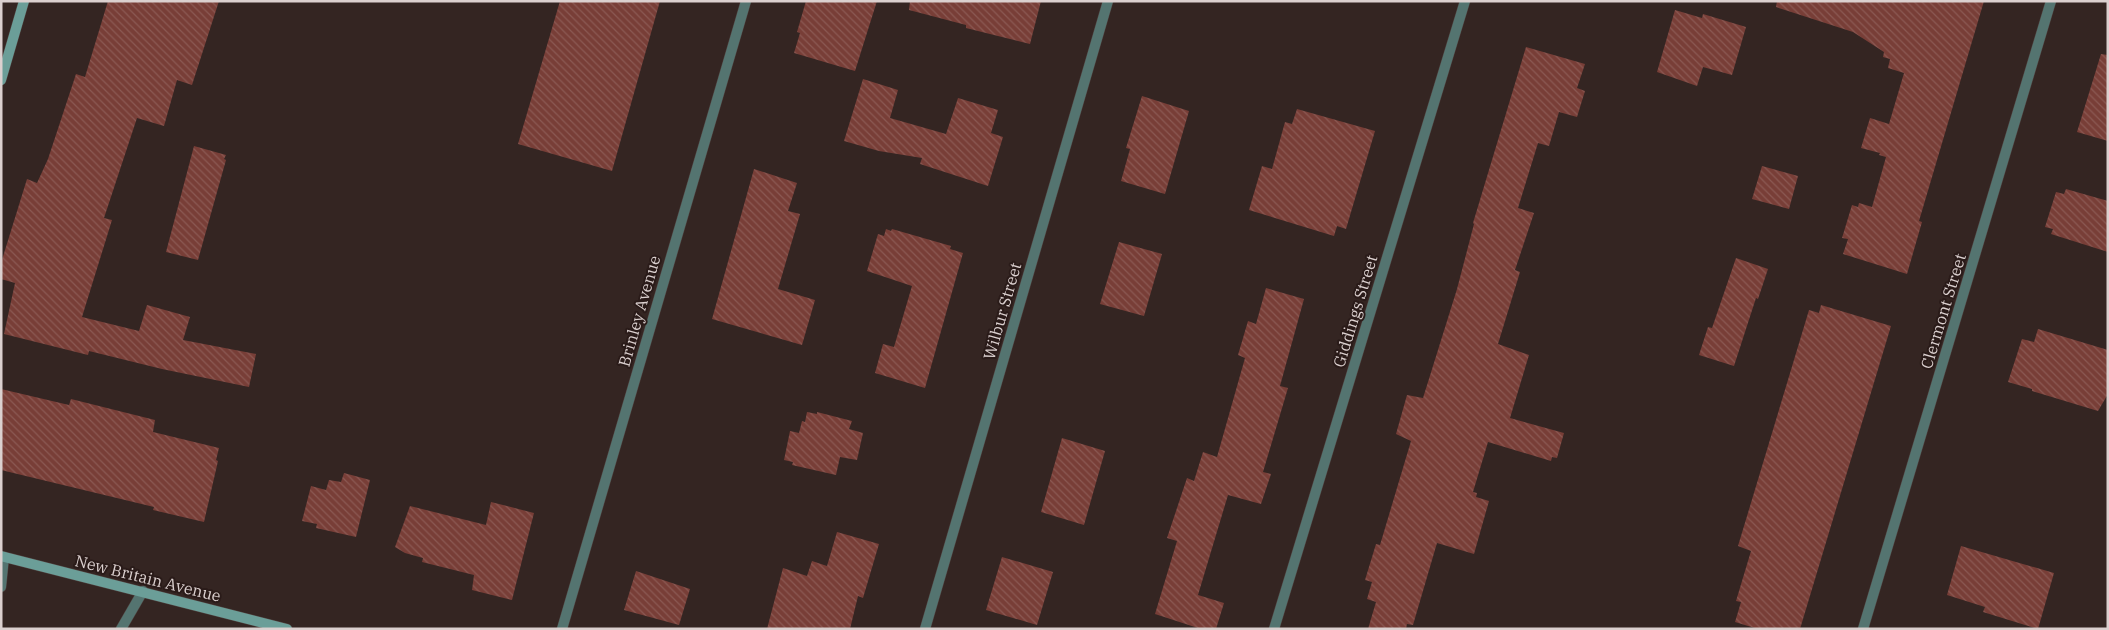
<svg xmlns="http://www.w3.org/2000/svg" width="2109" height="630" viewBox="0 0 2109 630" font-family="'IBM Plex Serif',serif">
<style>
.building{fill:url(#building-back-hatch)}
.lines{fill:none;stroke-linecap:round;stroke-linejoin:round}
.lane-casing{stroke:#4f403e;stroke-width:11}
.street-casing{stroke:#4f403e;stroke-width:11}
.secondary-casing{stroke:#4f403e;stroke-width:11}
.lane{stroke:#547470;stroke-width:10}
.street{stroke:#547470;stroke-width:10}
.secondary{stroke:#6b9e98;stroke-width:10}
.labels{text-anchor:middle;stroke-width:4;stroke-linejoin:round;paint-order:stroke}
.street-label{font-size:16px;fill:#dbd0cf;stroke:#2a1b19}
</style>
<defs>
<pattern id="building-back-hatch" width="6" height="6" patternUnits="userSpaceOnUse" patternTransform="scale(1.25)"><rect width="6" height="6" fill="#783e37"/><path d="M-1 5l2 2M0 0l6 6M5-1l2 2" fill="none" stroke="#8b5953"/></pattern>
</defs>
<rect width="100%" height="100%" fill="#342522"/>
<path class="building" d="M108 1H219L192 85 177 80 164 126 137 118 104 218 112 220 82 317 139 331 147 305 190 317 183 340 256 354 249 387 162 369 89 351 88 355 4 334 15 283 1 279V263L27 179 37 183 48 159 76 74 85 77Z
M560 1H660L612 171 518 144Z
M806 1H877L855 71 794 53 800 33 797 32Z
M910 1H1041L1030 44 966 28V25L909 10Z
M1777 1H1984L1919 221 1922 222 1907 274 1843 254 1848 239 1842 238 1852 205 1858 207 1859 203 1872 207 1886 157 1879 155 1880 153 1861 148 1870 118 1889 124 1904 73 1888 68 1890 59 1883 57 1884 52 1853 32 1776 7Z
M1675 10 1702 18 1703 14 1746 27 1732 75 1703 67 1697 86 1657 72Z
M1526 47 1585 64 1577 88 1585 91 1577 117 1559 112 1549 146 1538 143 1518 208 1534 213 1515 270 1520 272 1498 344 1529 355 1510 418 1564 433 1557 458 1552 457 1551 461 1488 442 1473 492 1477 493 1476 497 1489 501 1474 554 1437 543 1413 625 1407 624 1406 629H1368L1376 602 1367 599 1372 582 1365 580 1376 544 1380 545 1411 441 1396 434 1407 395 1423 398 1457 289 1474 224 1473 223Z
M2101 54 2108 55V141L2077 132Z
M863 79 898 90 890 118 946 134 958 98 998 110 991 133 1003 137 988 186 920 164 922 158 879 151 844 141Z
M1142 96 1189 111 1165 194 1121 181 1130 149 1126 148Z
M1297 109 1375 131 1346 229 1337 226 1334 236 1249 210 1262 166 1272 169 1285 122 1292 124Z
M194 146 226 155 224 159 226 160 198 260 166 252Z
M1762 166 1798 176 1789 209 1752 199Z
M754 169 797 183 788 211 800 214 778 289 815 300 802 345 712 319Z
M2066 189 2108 201V252L2051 234 2053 229 2045 227 2056 192 2064 194Z
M886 229 891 231 892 229 951 246 950 249 963 253 925 388 875 373 883 344 894 347 912 286 867 271 878 234 884 236Z
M1119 242 1162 254 1144 316 1100 304Z
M1736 258 1768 269 1758 299 1756 298 1734 366 1699 355 1708 327 1712 328Z
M1266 288 1304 299 1280 386 1288 388 1263 472 1271 474 1261 504 1228 495 1198 595 1224 603 1216 629H1201L1155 614 1177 541 1167 538 1187 478 1194 481 1203 452 1217 457 1245 358 1238 355 1248 321 1256 324Z
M1821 305 1891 326 1800 629H1758L1735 622 1741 602 1736 601 1751 551 1738 546 1809 310 1819 313Z
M2038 329 2108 350V394L2098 411 2032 391V389L2008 382 2022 339 2034 342Z
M1 389 69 405 71 399 155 420 153 432 219 448 216 460 218 461 204 522 153 510 154 507 1 470Z
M807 412 817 414V412L852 421 849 429 863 433 857 460 840 457 836 475 792 465 793 462 784 460 790 431 799 433 802 421 805 422Z
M1062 438 1105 451 1084 525 1041 512Z
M344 473 370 480 356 537 316 528 317 524 302 521 311 486 326 490 329 480 341 482Z
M491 502 534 513 512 600 472 590 474 575 422 562 423 558 405 553 395 547 410 506 486 525Z
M837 532 879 544 863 598 858 596 850 629H767L783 568 807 576 812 561 827 566Z
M1961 546 2054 573 2038 629 1983 612 1985 607 1947 595Z
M1002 557 1053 572 1037 625 986 610Z
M636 571 690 589 679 625 624 610Z"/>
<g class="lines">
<g class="lane-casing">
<path id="lane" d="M1 587 4 557"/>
</g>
<g class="street-casing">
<path id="street" d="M121 629 143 591
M562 629 746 1
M925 629 1108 1
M1274 629 1465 1
M1863 629 2051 1"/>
</g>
<g class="secondary-casing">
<path id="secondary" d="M1 80 24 1
M1 556 287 629"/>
</g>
<use href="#lane" class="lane"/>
<use href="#street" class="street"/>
<use href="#secondary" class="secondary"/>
</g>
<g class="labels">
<g class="street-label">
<text transform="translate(639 311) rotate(-74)" y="6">Brinley Avenue</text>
<text transform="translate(1002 311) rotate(-74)" y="6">Wilbur Street</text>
<text transform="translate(1355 311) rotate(-73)" y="6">Giddings Street</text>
<text transform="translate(1943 311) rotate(-73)" y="6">Clermont Street</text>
<text transform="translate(148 578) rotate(14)" y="6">New Britain Avenue</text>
</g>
</g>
<rect width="2109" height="630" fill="none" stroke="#dbd0cf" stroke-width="5"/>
</svg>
